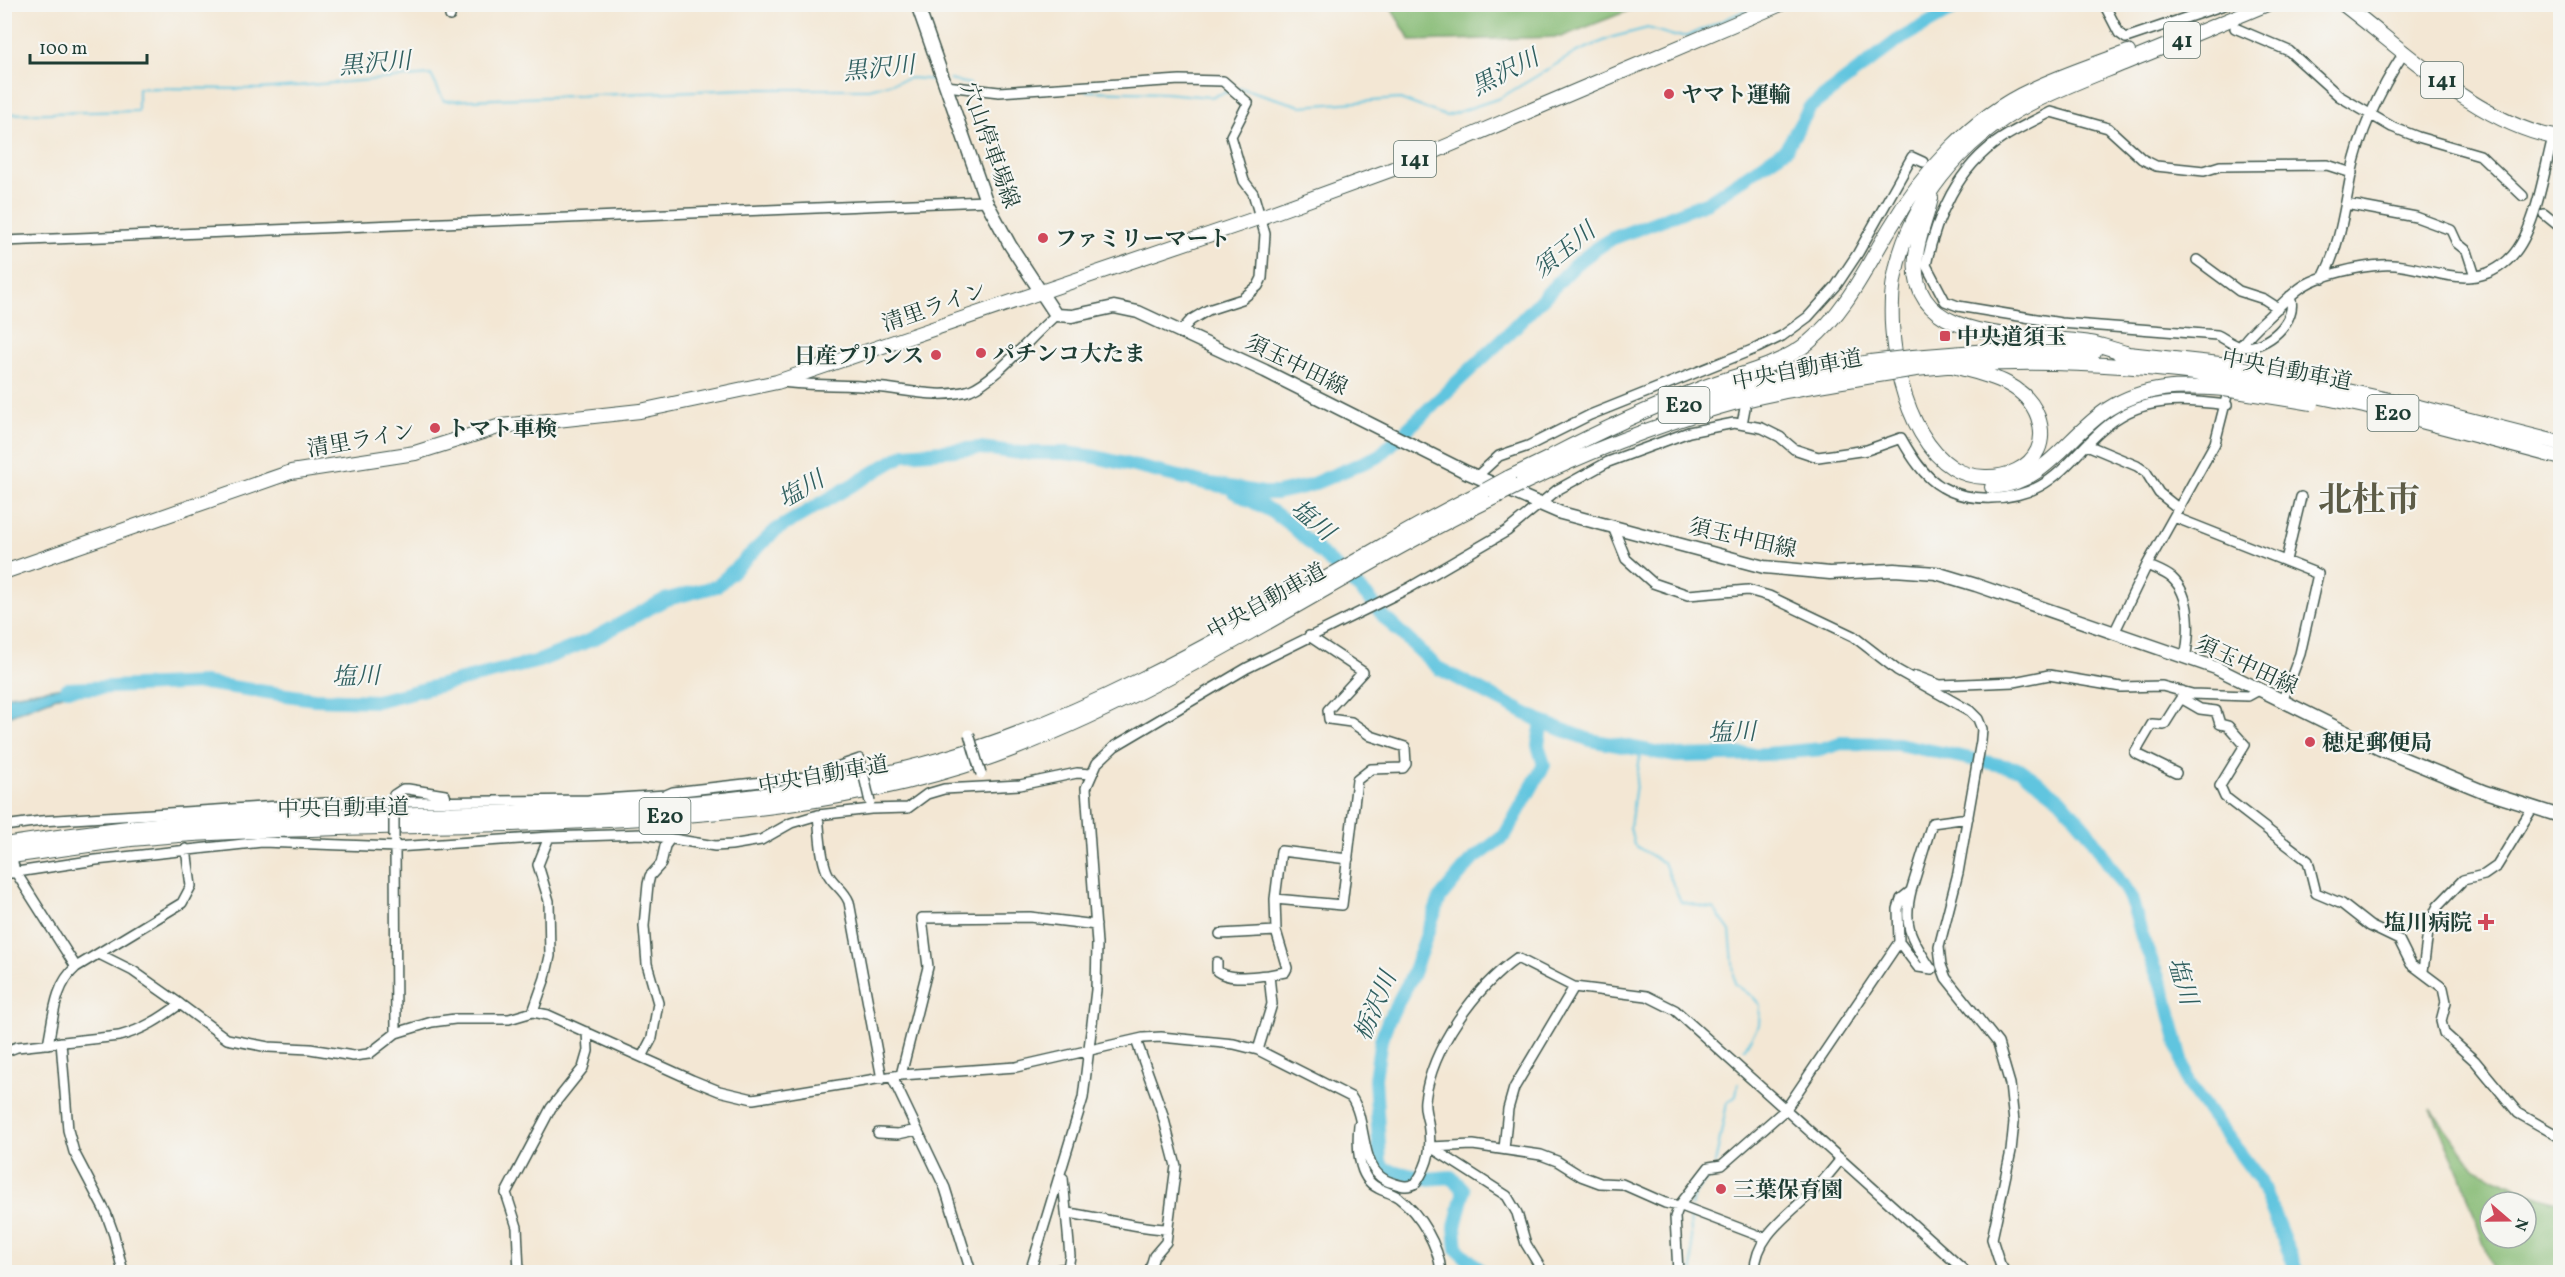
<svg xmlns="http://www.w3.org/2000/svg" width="2565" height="1277" viewBox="0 0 2565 1277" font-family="Vollkorn,'Noto Serif JP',serif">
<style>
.forest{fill:#87bb76;stroke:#537c55;stroke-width:1.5;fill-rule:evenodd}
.water{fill:#61c5df;stroke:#40818a;stroke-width:1.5}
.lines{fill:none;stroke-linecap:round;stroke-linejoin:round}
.stream{stroke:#61c5df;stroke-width:2}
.river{stroke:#61c5df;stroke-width:14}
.minor-casing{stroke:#3f564c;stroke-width:12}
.major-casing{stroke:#3f564c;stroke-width:15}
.highway-casing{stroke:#3f564c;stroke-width:16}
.minor{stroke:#fff;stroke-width:9}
.major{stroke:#fff;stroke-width:12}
.highway{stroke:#fff;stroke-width:14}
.minor-bridge-casing{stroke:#3f564c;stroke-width:12;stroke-linecap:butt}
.highway-bridge-casing{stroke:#3f564c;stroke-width:16;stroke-linecap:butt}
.minor-bridge{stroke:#fff;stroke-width:9}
.highway-bridge{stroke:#fff;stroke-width:14}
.poi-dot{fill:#d1495b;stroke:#f6f6f2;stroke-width:2}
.labels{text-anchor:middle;stroke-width:4.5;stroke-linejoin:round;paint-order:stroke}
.shield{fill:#f6f6f2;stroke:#60746d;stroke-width:1.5}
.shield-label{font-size:21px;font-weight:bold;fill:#1f3d34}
.poi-label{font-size:22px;font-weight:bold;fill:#1f3d34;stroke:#f6f6f2;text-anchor:start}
.street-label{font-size:22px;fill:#1f3d34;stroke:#f6f6f2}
.water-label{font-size:24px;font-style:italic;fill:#305f5f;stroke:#f6f6f2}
.town-label{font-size:34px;font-weight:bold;fill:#5d5c47;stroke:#f6f6f2}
</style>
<rect width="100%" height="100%" fill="#f6f6f2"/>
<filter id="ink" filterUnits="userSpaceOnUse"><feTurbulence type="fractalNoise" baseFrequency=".0167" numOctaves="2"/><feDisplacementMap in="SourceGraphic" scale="12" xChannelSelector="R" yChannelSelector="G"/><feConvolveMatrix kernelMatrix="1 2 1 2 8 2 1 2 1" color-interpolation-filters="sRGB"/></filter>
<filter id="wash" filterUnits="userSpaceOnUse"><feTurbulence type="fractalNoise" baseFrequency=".008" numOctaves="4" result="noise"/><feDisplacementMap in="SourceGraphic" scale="24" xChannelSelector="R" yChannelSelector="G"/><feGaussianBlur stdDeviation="1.35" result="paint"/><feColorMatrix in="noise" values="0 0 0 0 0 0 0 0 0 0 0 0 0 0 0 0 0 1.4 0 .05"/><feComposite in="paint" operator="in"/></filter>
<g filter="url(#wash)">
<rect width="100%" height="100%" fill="#f3e7d4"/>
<path class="forest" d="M1389 5H1643L1561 37 1411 41Z
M2431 1109 2475 1168 2521 1190 2560 1203V1272H2493L2461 1176ZM2490 1202H2526V1238H2490Z"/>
<path class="water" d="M96 682 5 717V696Z"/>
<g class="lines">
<path class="stream" d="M949 80 970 84
M1237 90 1241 88 1301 106 1400 99 1446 116 1500 98 1575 53 1613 37 1648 28 1674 36H1688L1760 4
M1085 91 1165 93 1210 97 1231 91
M4 114 138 111V88L260 89 431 75 444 101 745 89H869L911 78 937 80
M1641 749 1630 827 1634 845 1664 863 1681 902 1714 909 1730 931 1735 984 1753 997 1760 1005 1759 1025 1744 1049
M1715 1164 1727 1103 1736 1096 1738 1084
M1691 1207 1693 1196 1714 1170
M1690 1213 1693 1272"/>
<path class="river" d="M1234 492 1273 512 1292 526 1369 598 1385 618 1438 668 1542 722 1590 740 1677 756 1766 754 1822 749 1841 743 1898 744 2020 769 2039 783 2060 799 2086 829 2131 898 2143 940 2166 997 2188 1084 2260 1180 2297 1272
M67 689 204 683 314 699 376 701 539 661 593 639 664 600 717 586 776 530 905 454 980 448 1021 453H1066L1096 457 1205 483 1263 493H1277L1308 486 1379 456 1508 334 1575 265 1593 251 1611 239 1708 202 1786 149 1810 107 1897 41 1962 4
M1482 1272 1457 1249 1455 1227 1464 1190 1451 1177 1426 1179 1384 1169 1380 1162 1375 1078 1381 1040 1388 1021 1412 976 1440 898 1470 862 1505 835 1544 765 1538 745 1542 722"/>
</g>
</g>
<g filter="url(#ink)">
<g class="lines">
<g class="minor-casing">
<path id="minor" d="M2104 4 2119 33 2126 38 2227 4
M450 16 451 4
M2235 28 2289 51 2339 96 2392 127 2418 137 2480 155 2523 196
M946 86 999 92 1180 80 1223 81 1248 103 1231 136 1244 181 1253 193 1265 234 1262 278 1258 286 1242 299 1208 310 1191 320 1181 331
M2346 204 2416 217 2451 230 2457 243 2467 251 2475 276
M2544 214 2560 227
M4 241 986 201
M2197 260 2239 291 2264 299 2278 308
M2323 278C2340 245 2344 211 2351 175 2360 131 2381 88 2405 51
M2290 296C2299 321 2266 349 2242 347 2234 346 2224 338 2217 335L2061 323 1958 306 1945 301 1926 265C1936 217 1958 167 2001 139 2016 129 2034 121 2051 112L2108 128 2142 159 2156 166 2204 171 2220 166 2327 165 2352 173
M2232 371C2236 345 2251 333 2269 316 2280 306 2291 294 2303 286 2320 275 2361 266 2382 265 2427 262 2472 299 2512 256 2536 230 2544 171 2553 137
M782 382C813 386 843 384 874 387 904 389 940 400 970 390 996 380 1032 335 1056 315
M1742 424 1745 408
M2087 445 2137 466 2146 472 2159 493 2179 509
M1476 477 1499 456 1528 446 1590 415 1757 348 1782 336 1808 317 1836 286 1858 253 1912 157 1923 162
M2174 517 2318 574 2300 654 2282 702
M1613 527 1626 559 1653 583 1688 595 1748 590 1769 596 1853 636 1897 670 1970 711 1978 719 1982 729 1981 741 1958 873 1939 947 1941 965 1946 978 1998 1043 2010 1084 2014 1122 2011 1151 1992 1239 2000 1264 2005 1272
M2286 560 2301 497
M2147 565C2155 569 2165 572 2172 578 2192 596 2190 634 2185 658
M2114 633 2147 565 2215 443 2230 384
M1916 676 1940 685 2014 682 2049 675 2121 687 2162 686 2192 694 2248 696 2259 690
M2182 691 2181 698 2200 709 2216 711 2220 724 2228 726 2245 745 2220 786 2225 797 2308 861 2316 893 2342 904 2370 926 2399 940 2411 964 2443 988 2446 1002 2441 1021 2444 1033 2475 1061 2518 1113 2560 1137
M2176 773 2135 753 2152 724 2164 725 2181 698
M394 795 403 789H408L445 795 447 803
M818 815C820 833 820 855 827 872 832 884 844 889 849 902L882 1079
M4 826 41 821 326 803 588 800 666 795 673 792 807 777 860 759
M395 844 396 1033
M13 863 15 871 76 967C54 986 54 1016 48 1044
M4 874 96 860 262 842 396 847 549 837 643 834 715 846 731 845 761 840 791 823 818 815 871 809 908 808 927 794 944 789 1020 785 1077 773 1091 774
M1911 891C1902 927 1912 939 1931 969
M1275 899 1342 905 1357 780 1371 769 1403 768 1406 764 1405 747 1371 736 1351 722 1329 719 1328 710 1363 672 1309 636
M1220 934 1276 931
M1899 942 1918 967 1932 969
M99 954 133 971 180 1004
M1217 962V971C1231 981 1252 976 1269 975
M76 967 182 903 191 886 186 849
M2423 971 2429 924 2438 906 2463 880 2484 875 2497 866 2533 807
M533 1012 545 978 550 956 549 901 538 865 549 837
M1136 1040 1162 1112 1176 1166 1166 1242 1154 1256 1149 1272
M61 1042 68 1130 74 1152 106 1213 114 1235 123 1272
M1258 1050 1272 1004 1269 975 1285 972 1287 968 1276 931 1275 899 1281 851 1348 859
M4 1052 17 1047 119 1036C143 1030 161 1018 180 1004L227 1039 268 1047 310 1049 353 1056 369 1054 396 1033 432 1022 455 1019H509L533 1012 548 1015 692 1080 719 1091 753 1099 901 1075 1016 1067 1143 1038 1161 1037 1234 1044 1258 1050 1351 1097C1369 1122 1357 1174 1393 1183 1402 1186 1408 1188 1416 1183 1430 1162 1432 1147 1428 1122 1426 1115 1424 1107 1425 1100 1432 1047 1475 988 1517 958L1574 987 1647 996 1675 1010 1966 1272
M642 1057 652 1038 658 1003 647 964 644 926 648 884 650 876 661 864 665 846 670 839
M901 1075 928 967 922 918 1030 917 1096 925
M892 1077 945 1188 971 1272
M1359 1125C1357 1145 1357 1178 1378 1188 1385 1192 1393 1193 1399 1198 1420 1214 1439 1246 1441 1272
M878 1133 898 1134 917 1130
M1430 1147 1473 1145 1541 1155 1557 1161 1581 1176 1600 1183 1622 1184 1665 1203 1684 1207 1765 1238
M1432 1148 1507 1196 1517 1213 1526 1244 1543 1272
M1504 1149 1508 1109 1514 1088 1574 987
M1067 1213C1101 1217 1133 1228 1167 1229
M519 1272 517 1227 506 1193 551 1108 583 1068 588 1051 587 1032
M1030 1272 1083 1098 1096 990 1097 944 1086 788 1097 763 1115 746 1247 668 1409 588 1507 531 1557 490 1608 462 1689 432 1734 423 1762 428 1780 437 1794 449 1818 457 1867 450 1901 438C1911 456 1924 477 1942 487 1969 503 2013 501 2040 486 2069 470 2088 437 2116 419 2150 396 2189 400 2227 405
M1045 1272 1068 1268 1070 1256 1063 1178
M1678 1272 1675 1217 1679 1206 1709 1167 1722 1165 1786 1109 1899 942 1898 909 1901 899 1911 891 1932 823 1968 818
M1755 1272C1754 1236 1790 1214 1813 1191 1823 1182 1832 1170 1841 1159"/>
</g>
<g class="major-casing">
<path id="major" d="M917 4 986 201 1010 245 1056 315 1072 316 1114 307 1138 312 1265 371 1466 472 1561 513 1764 567 1830 573 1894 570 1936 573 1976 585 2216 668 2380 749 2485 792 2560 816"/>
</g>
<g class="highway-casing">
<path id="highway" d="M2343 4C2405 51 2482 127 2560 138
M1931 198C1927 217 1918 236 1916 256 1907 349 2034 332 2090 343 2102 345 2114 350 2126 353
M2119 353 2229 365
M1913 357 1988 351 2094 352
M1949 365C1981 374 2025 380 2038 417 2056 469 1991 491 1953 468 1902 436 1885 335 1894 280 1907 204 1962 139 2029 104 2060 88 2092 76 2124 63 2172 44 2219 24 2267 4
M1916 369C2020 357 2123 363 2226 377
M1667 411 1782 378 1870 362
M1552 456C1600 431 1647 409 1697 390 1734 375 1777 368 1809 342 1847 310 1865 269 1890 228 1922 173 1972 117 2031 90 2062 75 2096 64 2128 52
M1508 478 1560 453
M1519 485C1583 454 1651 427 1719 407 1769 392 1821 385 1872 376
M1992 487C2045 484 2067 436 2108 409 2145 385 2182 386 2224 389
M4 572 291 472 415 453 501 426 640 411 777 382 1261 217 1393 169 1781 4
M4 845C87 832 169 821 252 818 482 809 718 823 942 759 1092 716 1228 634 1363 557 1403 534 1443 510 1486 490
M4 857 131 839 179 835C300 827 421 827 542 823 700 817 866 806 1015 748 1185 682 1334 576 1497 496"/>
</g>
<use href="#minor" class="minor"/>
<use href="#major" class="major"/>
<use href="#highway" class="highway"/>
<g class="minor-bridge-casing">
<path id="minor-bridge" d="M969 734 981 774
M860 759 870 802
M394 838V795"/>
</g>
<g class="highway-bridge-casing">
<path id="highway-bridge" d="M1870 362 1913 357
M2229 365 2407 404 2560 443
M1872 376 1916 369
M2226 377 2364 406 2558 457
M2224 389 2312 403
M1486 490 1508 478
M1497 496 1519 485"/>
</g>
<use href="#minor-bridge" class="minor-bridge"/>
<use href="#highway-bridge" class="highway-bridge"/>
</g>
</g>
<g class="poi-dot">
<circle cx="1669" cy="94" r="6"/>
<circle cx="1043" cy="238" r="6"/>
<rect x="1939" y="330" width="12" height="12" rx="3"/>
<circle cx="981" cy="353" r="6"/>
<circle cx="936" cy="355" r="6"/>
<circle cx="435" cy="428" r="6"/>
<circle cx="2310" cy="742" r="6"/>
<path d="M2483 913h6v6h6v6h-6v6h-6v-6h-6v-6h6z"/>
<circle cx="1721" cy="1189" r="6"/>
</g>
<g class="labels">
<g class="shield">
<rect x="2164" y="22" width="36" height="36" rx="4.5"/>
<rect x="2421" y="62" width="42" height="36" rx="4.5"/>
<rect x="1394" y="141" width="42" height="36" rx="4.5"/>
<rect x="1658.5" y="387" width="51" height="36" rx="4.5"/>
<rect x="2367.5" y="395" width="51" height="36" rx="4.5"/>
<rect x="639.5" y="798" width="51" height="36" rx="4.5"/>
</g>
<g class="shield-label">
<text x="2182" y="47">41</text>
<text x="2442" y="87">141</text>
<text x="1415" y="166">141</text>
<text x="1684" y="412">E20</text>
<text x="2393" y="420">E20</text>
<text x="665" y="823">E20</text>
</g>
<g class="poi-label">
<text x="1681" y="102">ヤマト運輸</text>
<text x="1055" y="246">ファミリーマート</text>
<text x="1957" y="344">中央道須玉</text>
<text x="993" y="361">パチンコ大たま</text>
<text x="924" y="363" text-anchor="end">日産プリンス</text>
<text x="447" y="436">トマト車検</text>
<text x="2322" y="750">穂足郵便局</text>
<text x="2472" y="930" text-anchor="end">塩川病院</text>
<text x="1733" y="1197">三葉保育園</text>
</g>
<g class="street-label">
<text transform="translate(991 145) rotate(70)" y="8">穴山停車場線</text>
<text transform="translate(934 306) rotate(-19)" y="8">清里ライン</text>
<text transform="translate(1297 364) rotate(26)" y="8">須玉中田線</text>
<text transform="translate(1797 369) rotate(-11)" y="8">中央自動車道</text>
<text transform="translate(2287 369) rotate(11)" y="8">中央自動車道</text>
<text transform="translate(361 439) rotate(-10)" y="8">清里ライン</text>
<text transform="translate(1743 537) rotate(13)" y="8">須玉中田線</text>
<text transform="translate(1266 600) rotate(-29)" y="8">中央自動車道</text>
<text transform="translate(2247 664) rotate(25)" y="8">須玉中田線</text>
<text transform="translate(823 774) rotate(-10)" y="8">中央自動車道</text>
<text transform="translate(343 807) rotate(-1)" y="8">中央自動車道</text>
</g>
<g class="water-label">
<text transform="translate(375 63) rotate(-5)" y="8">黒沢川</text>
<text transform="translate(879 68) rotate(-6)" y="8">黒沢川</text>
<text transform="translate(1505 72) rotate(-27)" y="8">黒沢川</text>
<text transform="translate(1564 250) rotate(-39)" y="8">須玉川</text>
<text transform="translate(801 489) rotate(-30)" y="8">塩川</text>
<text transform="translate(1313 520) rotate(40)" y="8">塩川</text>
<text transform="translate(356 676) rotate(-2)" y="8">塩川</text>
<text transform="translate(1732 732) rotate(-2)" y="8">塩川</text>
<text transform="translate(2183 981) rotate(73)" y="8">塩川</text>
<text transform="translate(1375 1006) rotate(-67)" y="8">栃沢川</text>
</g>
<g class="town-label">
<text x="2369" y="511">北杜市</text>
</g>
</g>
<rect width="2565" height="1277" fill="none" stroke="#f6f6f2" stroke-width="24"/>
<g transform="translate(2508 1220) rotate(110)"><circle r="28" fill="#f6f6f2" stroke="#a0aca6" stroke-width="1.5"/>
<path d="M0-4.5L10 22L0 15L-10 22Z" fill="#d1495b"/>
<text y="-9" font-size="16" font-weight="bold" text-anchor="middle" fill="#1f3d34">N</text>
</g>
<path d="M30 54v9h117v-9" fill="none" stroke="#1f3d34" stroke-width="3"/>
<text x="39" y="54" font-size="18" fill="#1f3d34" stroke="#f6f6f2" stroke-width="4.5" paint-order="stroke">100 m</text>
</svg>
